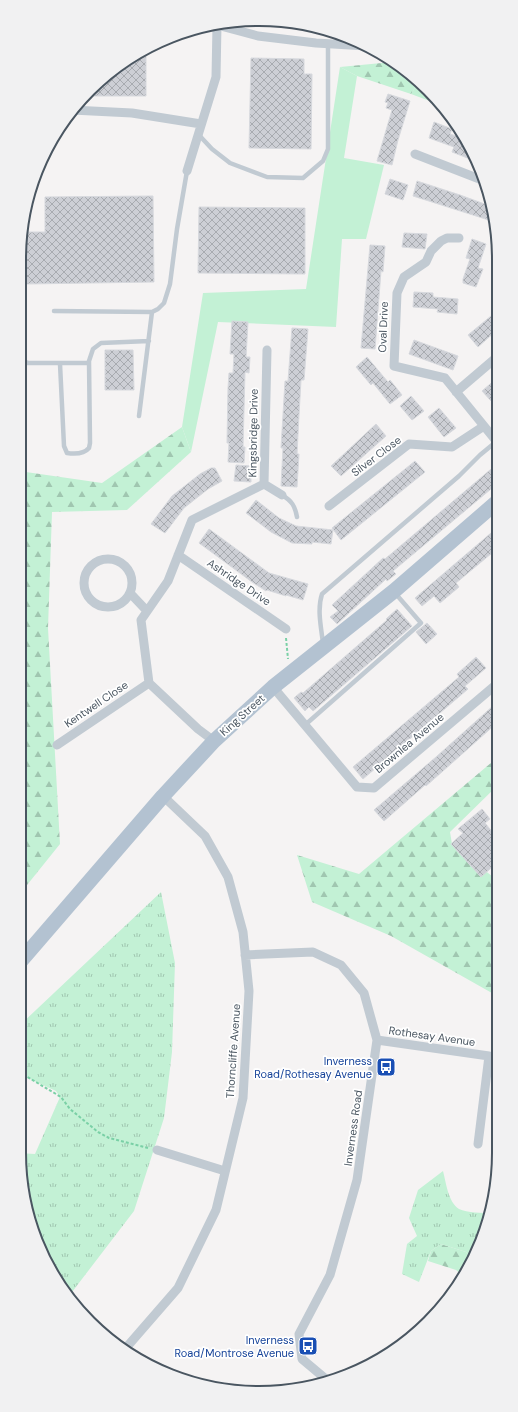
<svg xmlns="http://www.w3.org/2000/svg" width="518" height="1412" viewBox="0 0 518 1412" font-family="'DM Sans',sans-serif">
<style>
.grass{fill:#c3f1d5}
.forest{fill:url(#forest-firs)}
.park{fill:url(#park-tufts)}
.building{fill:url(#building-cross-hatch);stroke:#d7d9de}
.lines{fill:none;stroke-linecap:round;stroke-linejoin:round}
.path{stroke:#7ad0a6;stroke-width:2;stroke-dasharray:3 2;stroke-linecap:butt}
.service{stroke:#c1cad2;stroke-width:4.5}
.minor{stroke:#c1cad2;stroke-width:9}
.primary{stroke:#b3c2d1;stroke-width:15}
.labels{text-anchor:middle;stroke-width:3.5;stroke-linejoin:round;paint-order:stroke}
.street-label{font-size:11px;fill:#4a5661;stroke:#fff}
.transit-label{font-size:11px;fill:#164399;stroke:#fff;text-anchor:end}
.rim{fill:none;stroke:#4a5661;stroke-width:2}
</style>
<defs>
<pattern id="forest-firs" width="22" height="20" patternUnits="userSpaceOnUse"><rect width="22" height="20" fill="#c3f1d5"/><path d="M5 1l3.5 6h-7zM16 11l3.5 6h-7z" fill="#a0c6b0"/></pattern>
<pattern id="park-tufts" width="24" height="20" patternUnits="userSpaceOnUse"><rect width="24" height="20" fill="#c3f1d5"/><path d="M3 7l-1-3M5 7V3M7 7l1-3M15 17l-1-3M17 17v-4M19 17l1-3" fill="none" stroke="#a0c6b0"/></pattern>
<pattern id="building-cross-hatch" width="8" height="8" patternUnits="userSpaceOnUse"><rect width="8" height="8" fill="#cdcfd5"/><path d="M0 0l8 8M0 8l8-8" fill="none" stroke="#a8abb0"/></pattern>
</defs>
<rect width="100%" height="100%" fill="#f5f3f3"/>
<path class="grass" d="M340 67 357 76 344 158 384 165 366 239H342L336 327 218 322 191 452 182 427 203 293 306 289Z
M418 83 439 101 443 106 411 94Z"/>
<path class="forest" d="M392 62 418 83 411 94 357 76 340 67Z
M182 427 191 452 127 510 52 512 48 628 60 844 19 895V471L102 483Z
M498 757V785L450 832 452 844 498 881 499 997 391 936 312 902 297 855 359 874Z
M441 1244 466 1252 471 1256 462 1275 456 1270 428 1261 431 1251Z"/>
<path class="park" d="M161 892 175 963 172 1052 164 1118 134 1211 69 1296 32 1230 19 1153 35 1154 60 1097 56 1091 19 1074V1026Z
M443 1171C446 1182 448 1202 459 1209 467 1213 483 1213 491 1213V1215L471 1256 466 1252 441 1244 431 1251 419 1282 402 1274 407 1244 417 1236 409 1218 418 1190Z"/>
<path class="building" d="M146 49V96H88L139 51Z
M251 58 304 59V74H312L311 149 249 148Z
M388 94 410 101 398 140 392 165 377 161 392 110 386 108 388 103 385 102Z
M434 122 452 129 450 134 465 139 473 151 470 159 452 152 454 147 429 138Z
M390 179 408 185 403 200 385 194Z
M417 181 460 195 490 206 495 222 413 196Z
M153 196 154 282 26 284 25 232H45V197Z
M199 207 305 208V274L198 273Z
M404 233 427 234 425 249 402 247Z
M472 239 486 244 478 268 483 269 476 287 463 283V279L470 259 466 258Z
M370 245 385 246 383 272 381 271 375 349 361 348Z
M414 292 433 293V297L458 299 457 314 437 312 438 309 413 307Z
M497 311V330L478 347 468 335Z
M232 321 248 322 246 357H250L249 373 245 372 243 447H245L244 463 228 462 229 443H227L228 388 229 373H233L234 354H230Z
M292 328 308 329 304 380H301L299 415 297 454H299L297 487 281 486 283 448H281L285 381H288Z
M414 340 458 356 453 370 409 354Z
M105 350H133L134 390H105Z
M367 357 388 382 390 380 402 395 390 404 373 383 371 385 356 367Z
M497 378V398L492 402 482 391Z
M411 396 424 411 412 420 400 406Z
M439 408 456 428 444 437 428 417Z
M376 424 386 436 341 476 331 466Z
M415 461 425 472 341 540 332 528Z
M497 464V484L393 571 396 574 387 581 386 579 337 624 330 617 338 611 332 605 383 558 385 559Z
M236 465 251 466V482L234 481Z
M211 468H215L222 481 208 489 184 508 165 533 151 524 172 496 200 474Z
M256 500 279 518 296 526 333 530 331 544 312 542V544L292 543 271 532 246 513Z
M498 527V548L456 583 459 587 440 603 434 596 422 606 415 598Z
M209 529 269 573 308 584 303 600 286 595V596L267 590 266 591 252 582 210 551 199 543Z
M397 609 412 626 313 711 309 707 305 711 294 698 301 692 303 693 387 620 386 619Z
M427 623 437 634 426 644 416 632Z
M476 657 486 668 465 686 468 689 363 779 353 767 459 677 457 674Z
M494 705 498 710V722L443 771 426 786 425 785 384 821 374 810 436 757Z
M482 809 490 819 485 823 498 839V862L481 877 451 844 463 833 458 829Z"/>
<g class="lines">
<path class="path" d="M286 638 288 659
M19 1072 61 1097 70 1109 98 1132 109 1138 148 1148"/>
<path class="service" d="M198 134 212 149 230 163 267 177 303 178 323 161 328 149V44
M54 311 152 312 158 309 164 303 170 284 177 229 187 171
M20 354 25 362 28 363H89
M60 364 64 446 67 453C74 454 84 454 89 448L90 443 89 361 93 349 101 343 149 341
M139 416 152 312
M282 495C292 501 295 506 297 517
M323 643C321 627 317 609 322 594L459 476 480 455 497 441
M305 725 421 623 395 593
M498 812V818"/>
<path class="minor" d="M217 25 258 36 316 43 367 46
M72 110 132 113 201 124
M415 154 482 180
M187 171 216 77 217 25
M459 238H447L441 241 431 251 426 262 404 277 397 293 394 366 445 378 497 442
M19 338 20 354
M456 392 497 357
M264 484 282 495
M329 506 409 444 452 447 484 426
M178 555 286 629
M84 583a24 24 0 1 1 48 0a24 24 0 1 1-48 0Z
M130 593 147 611
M273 687 357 787 374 788 498 683
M214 741 198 729 149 683 141 620 168 581 192 520 264 484 267 350
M57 745 149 683
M245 955 313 952 341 965 364 993 377 1040 357 1180 330 1275 299 1334 302 1359 327 1380
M377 1040 489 1056 478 1144
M157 1150 225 1171
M125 1349 178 1288 216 1210 243 1098 249 991 243 932 228 877 205 836 163 796
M125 1349 140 1361"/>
<path class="primary" d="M19 963 163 796 214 741 273 687 394 591 498 501"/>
</g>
<defs>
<g id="bus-square" transform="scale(1)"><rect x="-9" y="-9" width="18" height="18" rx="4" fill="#1a4fb4" stroke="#fff"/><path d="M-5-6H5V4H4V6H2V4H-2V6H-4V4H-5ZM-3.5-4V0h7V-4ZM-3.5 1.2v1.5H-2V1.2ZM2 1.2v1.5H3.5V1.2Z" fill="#fff"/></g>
</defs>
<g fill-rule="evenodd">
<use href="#bus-square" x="386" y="1067"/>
<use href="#bus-square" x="308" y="1346"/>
</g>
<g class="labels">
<g class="street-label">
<text transform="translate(383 327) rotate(-88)" y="4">Oval Drive</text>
<text transform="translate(253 433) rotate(-89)" y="4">Kingsbridge Drive</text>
<text transform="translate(376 456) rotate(-37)" y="4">Silver Close</text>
<text transform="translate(239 582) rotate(34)" y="4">Ashridge Drive</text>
<text transform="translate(96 704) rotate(-34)" y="4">Kentwell Close</text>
<text transform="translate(242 715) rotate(-42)" y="4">King Street</text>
<text transform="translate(409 743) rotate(-40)" y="4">Brownlea Avenue</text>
<text transform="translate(432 1036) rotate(8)" y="4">Rothesay Avenue</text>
<text transform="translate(233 1051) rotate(-86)" y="4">Thorncliffe Avenue</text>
<text transform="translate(353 1128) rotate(-82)" y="4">Inverness Road</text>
</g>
<g class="transit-label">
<text x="372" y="1065">Inverness<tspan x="372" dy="13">Road/Rothesay Avenue</tspan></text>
<text x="294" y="1344">Inverness<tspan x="294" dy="13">Road/Montrose Avenue</tspan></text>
</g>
</g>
<path d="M0 0H518V1412H0ZM259 26H259A233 233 0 0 1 492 259V1153A233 233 0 0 1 259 1386H259A233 233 0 0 1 26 1153V259A233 233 0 0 1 259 26Z" fill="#f1f1f2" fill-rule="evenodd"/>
<path class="rim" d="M259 26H259A233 233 0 0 1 492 259V1153A233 233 0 0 1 259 1386H259A233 233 0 0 1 26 1153V259A233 233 0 0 1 259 26Z"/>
</svg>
